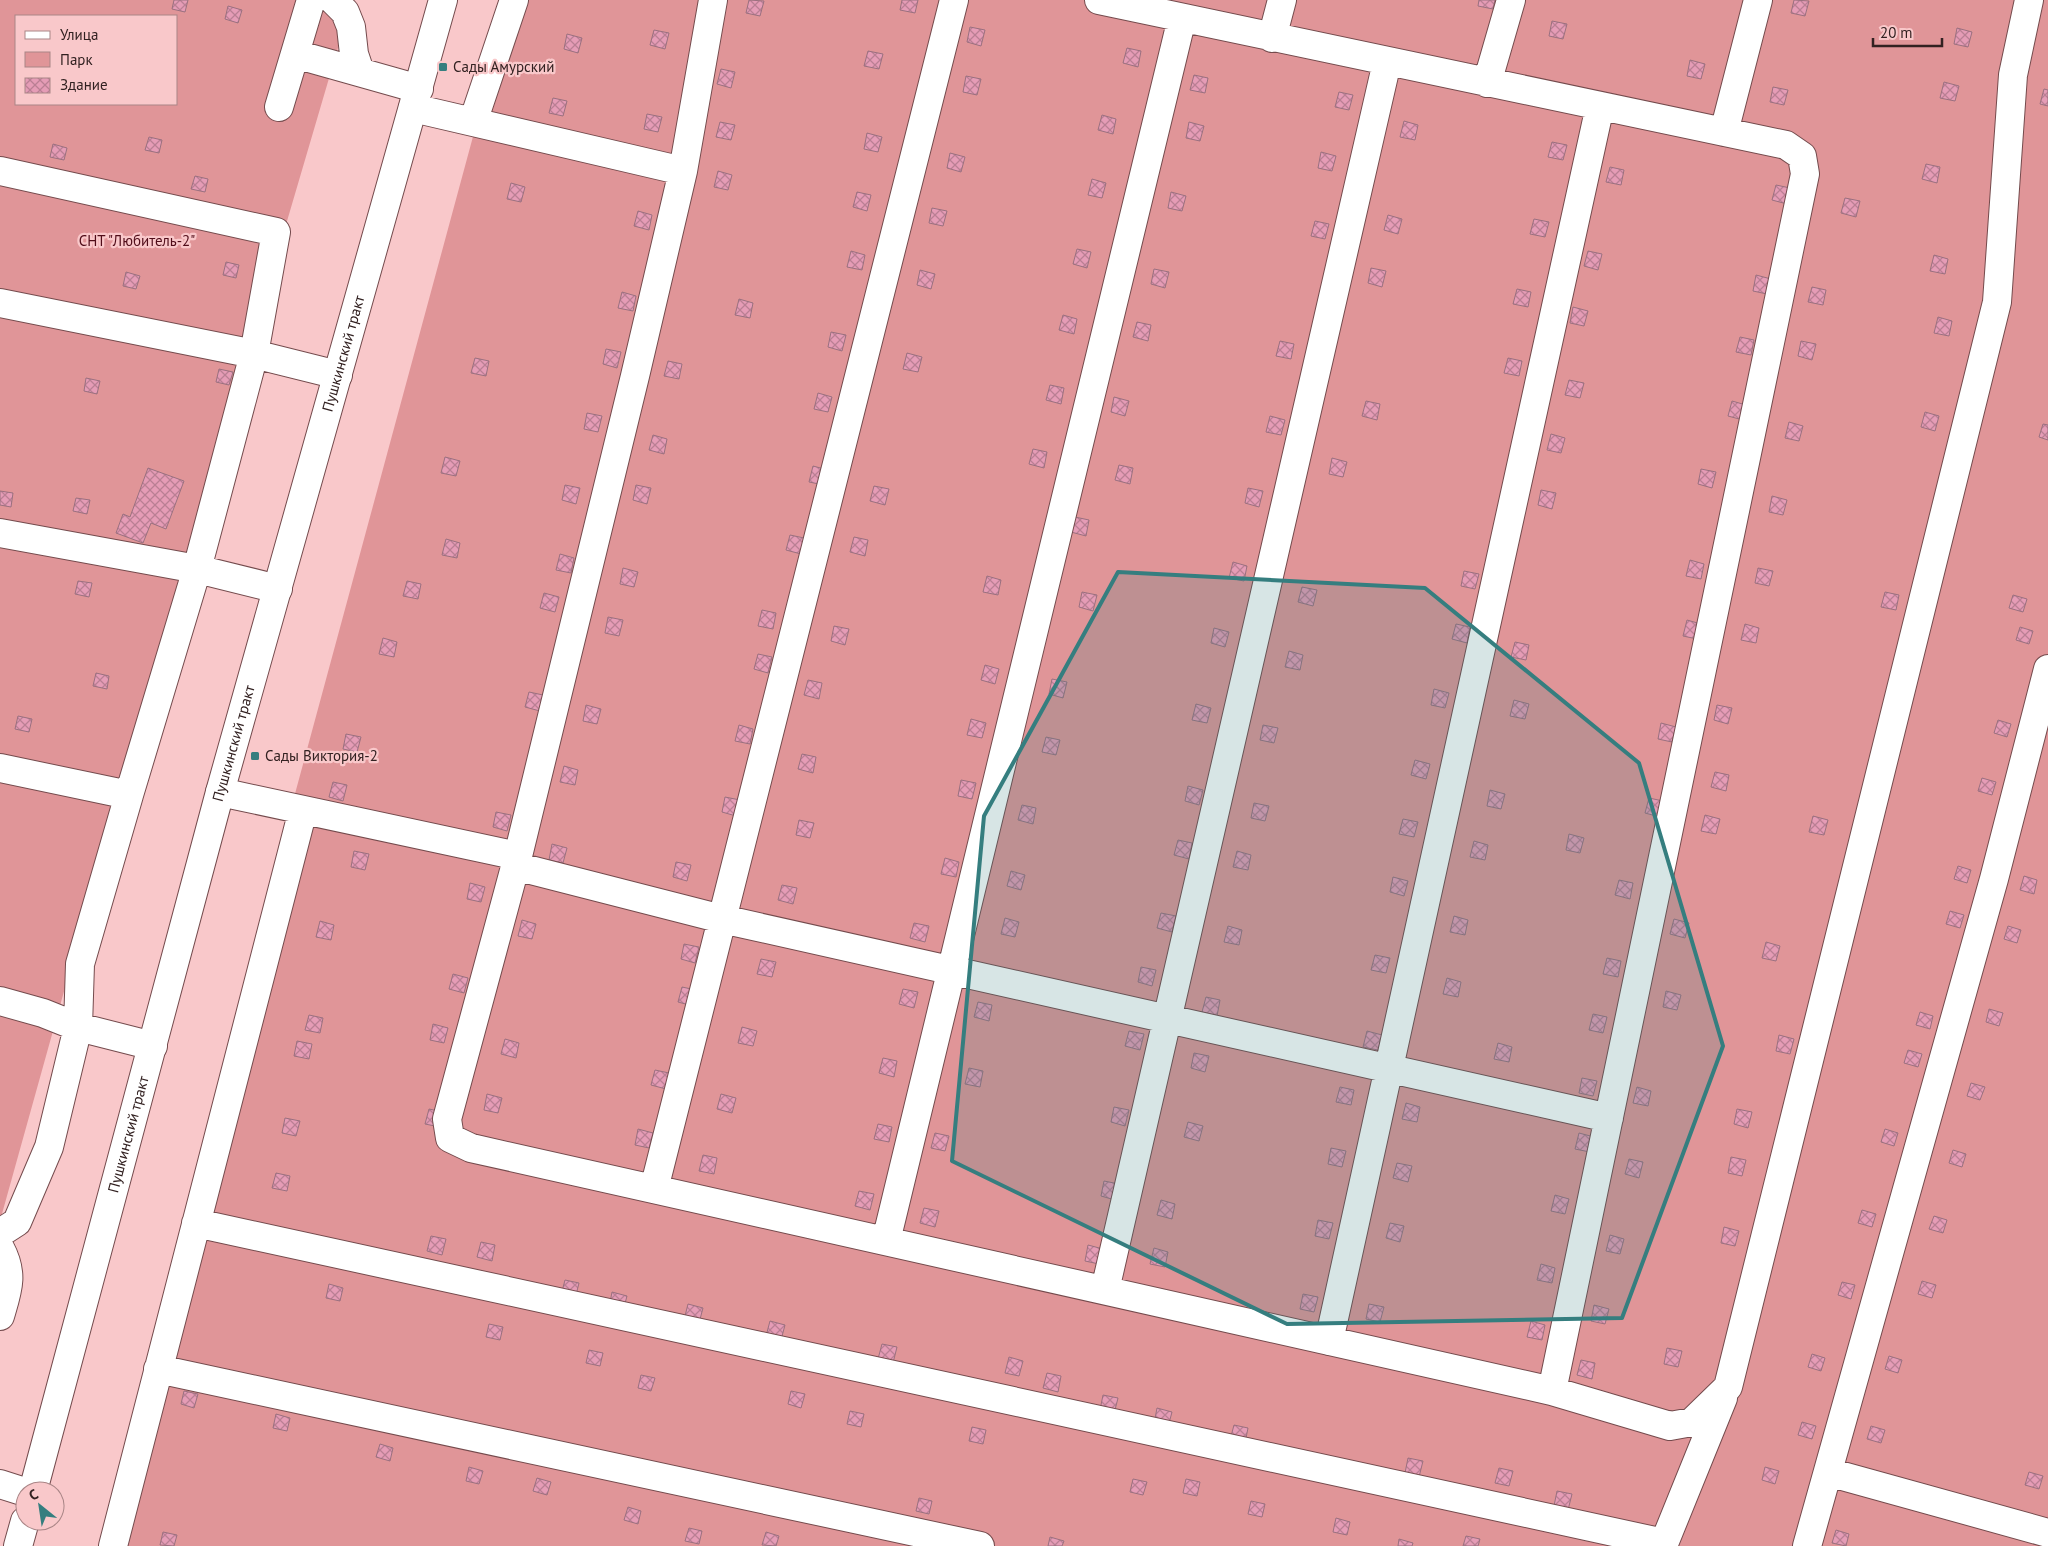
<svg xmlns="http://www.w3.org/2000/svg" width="2048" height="1546" viewBox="0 0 2048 1546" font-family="'PT Sans',sans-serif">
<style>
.green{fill:#e09598;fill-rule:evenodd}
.building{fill:url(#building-cross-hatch);stroke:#9a707f}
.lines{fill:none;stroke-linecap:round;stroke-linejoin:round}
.minor-casing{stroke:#744b4d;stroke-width:30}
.major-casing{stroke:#744b4d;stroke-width:30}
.minor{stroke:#fff;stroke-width:28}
.major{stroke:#fff;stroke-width:28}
.marked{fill:#357e7f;fill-opacity:0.2;stroke:#357e7f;stroke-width:4;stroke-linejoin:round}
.poi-dot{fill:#357e7f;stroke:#f9c8ca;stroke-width:2}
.labels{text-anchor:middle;stroke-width:4.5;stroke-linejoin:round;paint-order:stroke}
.poi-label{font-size:15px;fill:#322121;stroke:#f9c8ca;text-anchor:start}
.park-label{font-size:15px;fill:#500c19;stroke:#f9c8ca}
.street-label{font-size:15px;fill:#322121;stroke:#f9c8ca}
</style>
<defs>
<pattern id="building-cross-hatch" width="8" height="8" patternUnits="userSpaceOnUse" patternTransform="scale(1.25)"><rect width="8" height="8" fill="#e59cb6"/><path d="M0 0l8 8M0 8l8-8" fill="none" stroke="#ba7f94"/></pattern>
</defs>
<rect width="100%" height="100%" fill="#f9c8ca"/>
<path class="green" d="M0 0H352L126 769 0 1221ZM16 16H176V104H16Z
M510 0H2048V1546H102L260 923Z"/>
<path class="building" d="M174 0H188L185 12 172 9Z
M749 0 764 1 760 16 746 13Z
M902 0H918L915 13 900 10Z
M1479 0H1495L1493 9 1478 6Z
M1794 0 1809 1 1805 16 1791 13Z
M228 6 242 10 238 23 225 19Z
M1552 21 1567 24 1563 39 1549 36Z
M970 27 985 30 981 46 967 42Z
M1957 28 1972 32 1968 47 1954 44Z
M654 30 669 33 665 49 650 45Z
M567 34 582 38 578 53 564 49Z
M1127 48 1141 51 1138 67 1123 63Z
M868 51 883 54 879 69 864 66Z
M1690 60 1705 64 1701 79 1687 76Z
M721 69 735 72 731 88 717 84Z
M1194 75 1208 78 1205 93 1190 90Z
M966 76 981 79 977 95 963 92Z
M1944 82 1959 86 1955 101 1940 98Z
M1773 87 1788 90 1784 105 1770 102Z
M2044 89 2048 90V106L2040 104Z
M1339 92 1353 95 1349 110 1335 107Z
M553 98 567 101 563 116 549 113Z
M647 114 662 117 658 132 644 129Z
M1102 115 1116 119 1113 134 1098 130Z
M1404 121 1418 125 1415 140 1400 137Z
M720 122 735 125 731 140 716 137Z
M1189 122 1204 126 1200 141 1186 138Z
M867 133 882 137 878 152 864 149Z
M149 137 162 140 159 153 145 150Z
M1552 142 1567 145 1563 160 1548 157Z
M53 144 67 148 64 160 50 157Z
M1321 152 1336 156 1332 171 1318 168Z
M950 153 965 157 961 172 947 168Z
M1926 164 1940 167 1937 183 1922 179Z
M1610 167 1624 170 1621 185 1606 182Z
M718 171 732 175 728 190 714 187Z
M195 176 208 179 205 192 191 189Z
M1092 179 1106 183 1102 198 1088 195Z
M511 183 525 187 521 202 507 199Z
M1776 185 1790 188 1787 204 1772 200Z
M857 192 871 195 867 211 853 207Z
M1171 192 1186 196 1182 211 1168 208Z
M1845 198 1860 201 1856 217 1841 213Z
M932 208 947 211 943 226 929 223Z
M638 211 652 215 649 230 634 226Z
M1388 215 1402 219 1398 234 1384 230Z
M1534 219 1549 222 1545 237 1530 234Z
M1315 221 1329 224 1325 239 1311 236Z
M1077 249 1091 252 1087 268 1073 264Z
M851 251 865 255 862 270 847 267Z
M1588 251 1602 254 1598 270 1584 266Z
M1934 255 1948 259 1945 274 1930 271Z
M226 262 239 265 236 278 223 275Z
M1371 268 1386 271 1382 287 1368 283Z
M1154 269 1169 272 1165 288 1151 284Z
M920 270 935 274 931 289 917 285Z
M126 272 140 276 136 289 123 286Z
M1756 275 1771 279 1767 294 1753 291Z
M1812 287 1826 290 1823 305 1808 302Z
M1517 289 1531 292 1528 307 1513 304Z
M622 292 636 296 633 311 618 308Z
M739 299 753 303 750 318 735 315Z
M1573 307 1588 311 1584 326 1570 323Z
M1063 315 1077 319 1074 334 1059 330Z
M1938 317 1952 321 1949 336 1934 333Z
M1137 322 1151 325 1148 341 1133 337Z
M831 332 846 335 842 351 828 347Z
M1740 337 1754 340 1751 355 1736 352Z
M1280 341 1294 344 1291 359 1276 356Z
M1801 341 1816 344 1812 360 1798 356Z
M606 349 621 352 617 368 603 364Z
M907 353 922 357 918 372 903 369Z
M475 358 489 361 486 376 471 373Z
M1508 358 1522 361 1519 376 1504 373Z
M668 361 682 364 679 379 664 376Z
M219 369 233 372 229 385 216 382Z
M86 378 100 381 97 394 84 391Z
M1569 380 1584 383 1580 398 1565 395Z
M1050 385 1064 388 1061 404 1046 400Z
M818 393 832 397 828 412 814 409Z
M1114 397 1129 401 1125 416 1111 412Z
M1366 401 1380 404 1377 420 1362 416Z
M1732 401 1746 405 1743 420 1728 416Z
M1925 412 1939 416 1935 431 1921 427Z
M587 413 602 416 598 432 584 429Z
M1270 416 1285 420 1281 435 1266 432Z
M1789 422 1803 426 1799 441 1785 438Z
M2043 424 2048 425V440L2039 437Z
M1551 434 1565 438 1561 453 1547 450Z
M653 435 667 439 664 454 649 450Z
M1033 449 1047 452 1044 468 1029 464Z
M445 457 460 461 456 476 441 473Z
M1332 458 1347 462 1343 477 1329 474Z
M1119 465 1133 468 1130 484 1115 480Z
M813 466 828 470 824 485 809 482Z
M148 468 184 481 166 529 151 523 143 543 116 533 123 514 130 517Z
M1701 469 1716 472 1712 488 1698 484Z
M565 485 580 488 576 504 562 500Z
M636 485 651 488 647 504 633 500Z
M874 486 889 489 885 505 870 501Z
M1248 488 1263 491 1259 507 1245 503Z
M1541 490 1556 493 1552 509 1538 505Z
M0 491 13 493 11 507 0 505Z
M1772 496 1787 500 1783 515 1769 512Z
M76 498 90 500 87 514 73 511Z
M1075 517 1089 520 1086 536 1071 532Z
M790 535 804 538 801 554 786 550Z
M854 537 868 540 865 556 850 552Z
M446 539 460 543 457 558 442 555Z
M560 554 574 558 571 573 556 570Z
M1690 560 1704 564 1701 579 1686 576Z
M1233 562 1247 566 1244 581 1229 578Z
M623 568 638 572 634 587 620 584Z
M1758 568 1773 571 1769 586 1755 583Z
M1464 571 1479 574 1475 589 1461 586Z
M987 576 1001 580 998 595 983 592Z
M78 581 92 583 89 597 75 594Z
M407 581 421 584 418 599 403 596Z
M1302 587 1317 590 1313 606 1298 602Z
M1082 592 1097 595 1093 611 1079 607Z
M1885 592 1899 595 1896 610 1881 607Z
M544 593 559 597 555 612 540 608Z
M2013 595 2027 599 2023 612 2009 608Z
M762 610 776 613 773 629 758 626Z
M608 617 623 620 619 636 605 633Z
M1687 620 1701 624 1697 639 1683 636Z
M1456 624 1470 627 1467 643 1452 639Z
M1745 624 1759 628 1756 643 1741 640Z
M834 626 849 629 845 645 831 641Z
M2020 627 2033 631 2029 644 2016 640Z
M1214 628 1229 632 1225 647 1211 643Z
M383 638 397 642 394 657 379 654Z
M1515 642 1529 645 1526 660 1511 657Z
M1289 651 1303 655 1300 670 1285 667Z
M758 654 772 657 768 673 754 669Z
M985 665 999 669 995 684 981 680Z
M96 673 109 676 107 689 93 686Z
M1052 679 1067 682 1063 698 1049 694Z
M808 680 822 683 819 699 804 695Z
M1434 689 1449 693 1445 708 1431 705Z
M529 692 543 695 540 711 525 707Z
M1514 700 1529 704 1525 719 1510 716Z
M1196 704 1211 708 1207 723 1192 720Z
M586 705 601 709 597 724 583 721Z
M1717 705 1732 708 1728 724 1714 720Z
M18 716 32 719 29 732 15 729Z
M971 719 986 723 982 738 967 735Z
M1998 720 2011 724 2007 737 1994 733Z
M1661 723 1676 727 1672 742 1658 739Z
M739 725 753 729 750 744 735 741Z
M1263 725 1278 728 1274 743 1260 740Z
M346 734 361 737 357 752 343 749Z
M1046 737 1060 740 1056 755 1042 752Z
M802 754 816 757 813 773 798 769Z
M1415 760 1430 764 1426 779 1411 775Z
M564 766 578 770 575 785 560 782Z
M1715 772 1729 775 1726 791 1711 787Z
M1982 778 1996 782 1992 795 1978 791Z
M961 780 976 783 972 799 958 796Z
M333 782 347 785 343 801 329 797Z
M1188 786 1203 790 1199 805 1185 801Z
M1490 790 1505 794 1501 809 1487 806Z
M725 797 740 800 736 816 722 812Z
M1649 798 1663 801 1660 817 1645 813Z
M1254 803 1269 806 1265 821 1251 818Z
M1022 805 1036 808 1033 824 1018 820Z
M496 812 511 815 507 831 493 827Z
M1705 815 1720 819 1716 834 1701 831Z
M1813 816 1828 820 1824 835 1809 832Z
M1403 819 1418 822 1414 837 1399 834Z
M799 820 814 823 810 838 796 835Z
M1569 834 1584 838 1580 853 1566 850Z
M1178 840 1192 843 1189 859 1174 855Z
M1474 841 1488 845 1485 860 1470 857Z
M552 844 567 848 563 863 549 860Z
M354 851 369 854 365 870 351 867Z
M1237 851 1251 855 1248 870 1233 867Z
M945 858 959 862 956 877 941 874Z
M676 862 691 865 687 881 673 877Z
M1958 866 1971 870 1967 883 1954 879Z
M1011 871 1025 875 1021 890 1007 886Z
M2024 876 2037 880 2034 894 2020 890Z
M1393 877 1408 881 1404 896 1390 892Z
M1619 880 1633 883 1630 899 1615 895Z
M470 883 485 887 481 902 467 899Z
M782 885 797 888 793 904 778 900Z
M1950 911 1964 915 1960 928 1946 924Z
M1161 913 1176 916 1172 932 1157 928Z
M1454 916 1468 920 1465 935 1450 932Z
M1005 918 1019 922 1015 937 1001 934Z
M1674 919 1689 923 1685 938 1670 934Z
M522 920 536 924 532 939 518 936Z
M320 921 334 925 331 940 316 937Z
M914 923 929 926 925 942 910 938Z
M1228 926 1242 930 1239 945 1224 942Z
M2008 926 2021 930 2017 943 2004 939Z
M1766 942 1780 946 1776 961 1762 958Z
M684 944 699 947 695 963 681 959Z
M1375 955 1390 958 1386 973 1371 970Z
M1607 958 1621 961 1618 977 1603 974Z
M761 959 776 962 772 977 757 974Z
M1141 967 1156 970 1152 986 1138 982Z
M453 974 468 978 464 993 449 989Z
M1447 978 1461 982 1458 997 1443 994Z
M682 987 696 990 693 1006 678 1002Z
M903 989 918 992 914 1008 899 1004Z
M1666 991 1681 995 1677 1010 1663 1007Z
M1206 997 1220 1000 1217 1016 1202 1012Z
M978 1002 992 1005 989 1021 974 1017Z
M1989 1009 2003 1013 1999 1026 1986 1022Z
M1920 1012 1933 1016 1930 1029 1916 1025Z
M1593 1014 1607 1017 1603 1033 1589 1030Z
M309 1015 323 1018 320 1033 305 1030Z
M433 1024 448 1028 444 1043 430 1040Z
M742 1027 757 1031 753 1046 738 1043Z
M1129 1031 1144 1034 1140 1050 1125 1046Z
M1367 1031 1382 1035 1378 1050 1363 1047Z
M1779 1035 1794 1039 1790 1054 1776 1051Z
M505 1039 519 1043 516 1058 501 1054Z
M297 1041 312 1044 309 1059 294 1056Z
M1498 1043 1512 1047 1509 1062 1494 1059Z
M1908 1050 1922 1054 1918 1067 1904 1063Z
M1194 1053 1209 1056 1205 1072 1191 1068Z
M883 1058 897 1061 894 1077 879 1073Z
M969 1068 983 1071 980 1087 965 1084Z
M655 1070 669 1073 666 1089 651 1085Z
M1582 1078 1597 1081 1593 1096 1579 1093Z
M1971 1083 1985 1087 1980 1100 1967 1096Z
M1340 1087 1354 1090 1351 1105 1336 1102Z
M1637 1087 1651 1091 1648 1106 1633 1103Z
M487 1094 502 1098 498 1113 484 1110Z
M721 1094 736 1098 732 1113 717 1109Z
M1406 1103 1420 1107 1417 1122 1402 1119Z
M1114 1107 1129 1110 1125 1126 1111 1122Z
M429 1109 443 1112 440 1127 425 1124Z
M1737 1109 1752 1112 1748 1128 1734 1124Z
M285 1118 300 1121 296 1136 282 1133Z
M1188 1122 1203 1126 1199 1141 1184 1137Z
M878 1124 892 1127 889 1142 874 1139Z
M638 1129 653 1133 649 1148 635 1145Z
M1885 1129 1898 1133 1894 1146 1881 1142Z
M935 1133 949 1136 945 1151 931 1148Z
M1579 1133 1594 1137 1590 1152 1575 1149Z
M1331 1148 1346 1151 1342 1167 1328 1164Z
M1953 1150 1966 1154 1962 1167 1949 1163Z
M703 1155 717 1158 714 1174 699 1171Z
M1731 1157 1746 1160 1742 1176 1728 1173Z
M1629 1159 1643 1162 1639 1178 1625 1174Z
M1397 1163 1412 1166 1408 1182 1393 1178Z
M276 1173 290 1176 287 1191 272 1188Z
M1104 1181 1119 1184 1115 1200 1101 1196Z
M859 1191 874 1194 870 1210 855 1206Z
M1555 1195 1569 1199 1565 1214 1551 1211Z
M1161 1200 1175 1204 1172 1219 1157 1215Z
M924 1208 939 1211 935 1227 920 1223Z
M1862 1210 1876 1214 1872 1227 1858 1223Z
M1934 1216 1947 1220 1943 1233 1929 1229Z
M1318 1220 1333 1223 1329 1239 1315 1236Z
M1390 1223 1404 1226 1400 1242 1386 1238Z
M1724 1227 1739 1231 1735 1246 1721 1243Z
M1610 1235 1624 1239 1620 1254 1606 1251Z
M431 1236 446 1239 442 1255 427 1251Z
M481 1242 495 1245 492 1261 477 1257Z
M1088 1245 1103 1249 1099 1264 1085 1261Z
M1154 1248 1168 1252 1165 1267 1150 1264Z
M1541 1264 1555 1268 1552 1283 1537 1280Z
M565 1280 579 1283 575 1299 561 1295Z
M1922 1281 1936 1285 1932 1298 1918 1294Z
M1842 1282 1855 1285 1851 1299 1838 1295Z
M329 1284 343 1288 340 1301 326 1298Z
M612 1292 627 1296 623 1311 609 1308Z
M1303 1294 1318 1297 1314 1312 1300 1309Z
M688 1304 703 1308 699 1323 684 1320Z
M1369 1304 1384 1307 1380 1322 1366 1319Z
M1594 1305 1609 1309 1605 1324 1591 1321Z
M770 1321 785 1325 781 1340 766 1336Z
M1531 1321 1545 1325 1542 1340 1527 1337Z
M489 1324 503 1327 500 1340 486 1337Z
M882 1344 897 1347 893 1363 878 1359Z
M1667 1348 1682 1351 1678 1367 1664 1364Z
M589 1350 603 1353 600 1366 586 1363Z
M1812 1354 1825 1358 1821 1371 1808 1367Z
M1889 1356 1902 1360 1898 1373 1885 1369Z
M1009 1357 1023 1361 1019 1376 1005 1373Z
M1581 1360 1595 1363 1592 1379 1577 1375Z
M1047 1373 1061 1376 1058 1392 1043 1388Z
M641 1375 655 1378 651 1391 638 1388Z
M184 1391 198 1394 194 1408 181 1404Z
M791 1391 805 1394 801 1408 788 1404Z
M1103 1395 1118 1398 1114 1414 1100 1410Z
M1157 1408 1172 1412 1168 1427 1154 1424Z
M850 1411 864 1414 861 1427 847 1424Z
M276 1414 290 1418 287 1431 273 1428Z
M1802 1422 1816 1426 1812 1439 1798 1435Z
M1234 1425 1248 1428 1245 1443 1230 1440Z
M1871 1426 1885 1430 1881 1443 1867 1439Z
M972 1427 986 1430 983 1444 969 1441Z
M380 1444 393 1448 390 1461 376 1457Z
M1408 1458 1423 1461 1419 1477 1405 1473Z
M469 1467 483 1471 479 1484 466 1481Z
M1765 1467 1779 1471 1775 1484 1762 1480Z
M1499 1468 1513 1471 1509 1486 1495 1483Z
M2029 1472 2043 1476 2039 1489 2025 1485Z
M537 1478 551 1482 547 1495 533 1491Z
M1133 1479 1147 1482 1143 1495 1130 1492Z
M1186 1479 1200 1482 1197 1496 1183 1493Z
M1557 1491 1572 1494 1568 1510 1554 1506Z
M919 1498 932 1501 929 1514 916 1511Z
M1251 1501 1265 1504 1262 1517 1248 1514Z
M628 1507 641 1511 638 1524 624 1520Z
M1336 1518 1350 1522 1347 1535 1333 1532Z
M689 1528 702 1531 699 1544 685 1541Z
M1836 1530 1849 1534 1846 1546 1832 1543Z
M163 1532 177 1535 174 1546 160 1545Z
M766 1532 779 1536 776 1546 762 1545Z
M1466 1536 1480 1539 1478 1546H1463Z
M1050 1537 1064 1541 1062 1546H1048Z
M1399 1539 1413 1543 1412 1546H1398Z"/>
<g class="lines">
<g class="minor-casing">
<path id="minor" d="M333 0 345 12 351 27 354 54 360 72
M713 0 683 171 635 376 518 856 447 1119 450 1138 471 1148 1552 1391 1670 1426 1692 1422 1728 1387 1997 302 2013 75 2029 0
M1099 0 1786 145 1802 156 1805 174 1552 1391
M1272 38 1282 0
M295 54 419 89
M1487 83 1511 0
M279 107 311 0
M413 108 683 171
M473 122 514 0
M1724 132 1758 0
M0 171 276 232 254 354 197 569 129 795 0 768
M0 303 254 354 338 375
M0 533 197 569 278 589
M220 792 518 856
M515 866 722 919 1609 1118
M0 1001 43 1013 78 1027 153 1046
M654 1189 954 0
M196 1223 1664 1543
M0 1233 17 1222 49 1147 78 1027 80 964 129 795
M886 1241 1182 18
M0 1248C14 1274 8 1289 0 1316
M1105 1290 1387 62
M1329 1341 1600 106
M158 1369 980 1546
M1828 1472 2048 1533
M0 1484 25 1492
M113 1546 303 810
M1663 1546 1723 1398
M1807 1546 1994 879 2048 669"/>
</g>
<g class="major-casing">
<g id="major">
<path id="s1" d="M33 1491 220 792 443 0"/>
<path d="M18 1546 25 1521"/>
</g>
</g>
<use href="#minor" class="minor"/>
<use href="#major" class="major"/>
</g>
<path class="marked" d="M1118 572 1425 588 1639 763 1723 1046 1622 1318 1287 1324 952 1161 984 816Z"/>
<g class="poi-dot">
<rect x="438" y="62" width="10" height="10" rx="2.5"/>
<rect x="250" y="751" width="10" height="10" rx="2.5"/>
</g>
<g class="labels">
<g class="poi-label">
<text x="453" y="72">Сады Амурский</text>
<text x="265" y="761">Сады Виктория-2</text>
</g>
<g class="park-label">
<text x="137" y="246">СНТ "Любитель-2"</text>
</g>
<g class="street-label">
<text dy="5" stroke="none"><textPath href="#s1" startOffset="1179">Пушкинский тракт</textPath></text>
<text dy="5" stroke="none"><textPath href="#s1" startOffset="774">Пушкинский тракт</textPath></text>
<text dy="5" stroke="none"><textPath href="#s1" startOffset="369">Пушкинский тракт</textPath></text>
</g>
</g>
<rect x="15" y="15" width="162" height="90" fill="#f9c8ca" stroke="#a98586"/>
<rect x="25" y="31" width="25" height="8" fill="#ffffff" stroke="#a98586"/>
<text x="60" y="40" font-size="15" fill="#322121">Улица</text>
<rect x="25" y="52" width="25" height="15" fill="#e09598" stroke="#a98586"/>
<text x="60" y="65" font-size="15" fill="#322121">Парк</text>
<rect x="25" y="78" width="25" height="15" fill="url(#building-cross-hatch)" stroke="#a98586"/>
<text x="60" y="90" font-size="15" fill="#322121">Здание</text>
<g transform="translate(40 1506) rotate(330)"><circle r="24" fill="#f9c8ca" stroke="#a98586"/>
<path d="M0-4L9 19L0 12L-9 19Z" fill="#357e7f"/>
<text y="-8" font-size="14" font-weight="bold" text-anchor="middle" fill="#322121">С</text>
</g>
<path d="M1873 38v8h69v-8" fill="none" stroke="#322121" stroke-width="2.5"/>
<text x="1880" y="38" font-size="15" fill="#322121" stroke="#f9c8ca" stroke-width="4" paint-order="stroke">20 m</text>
</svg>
